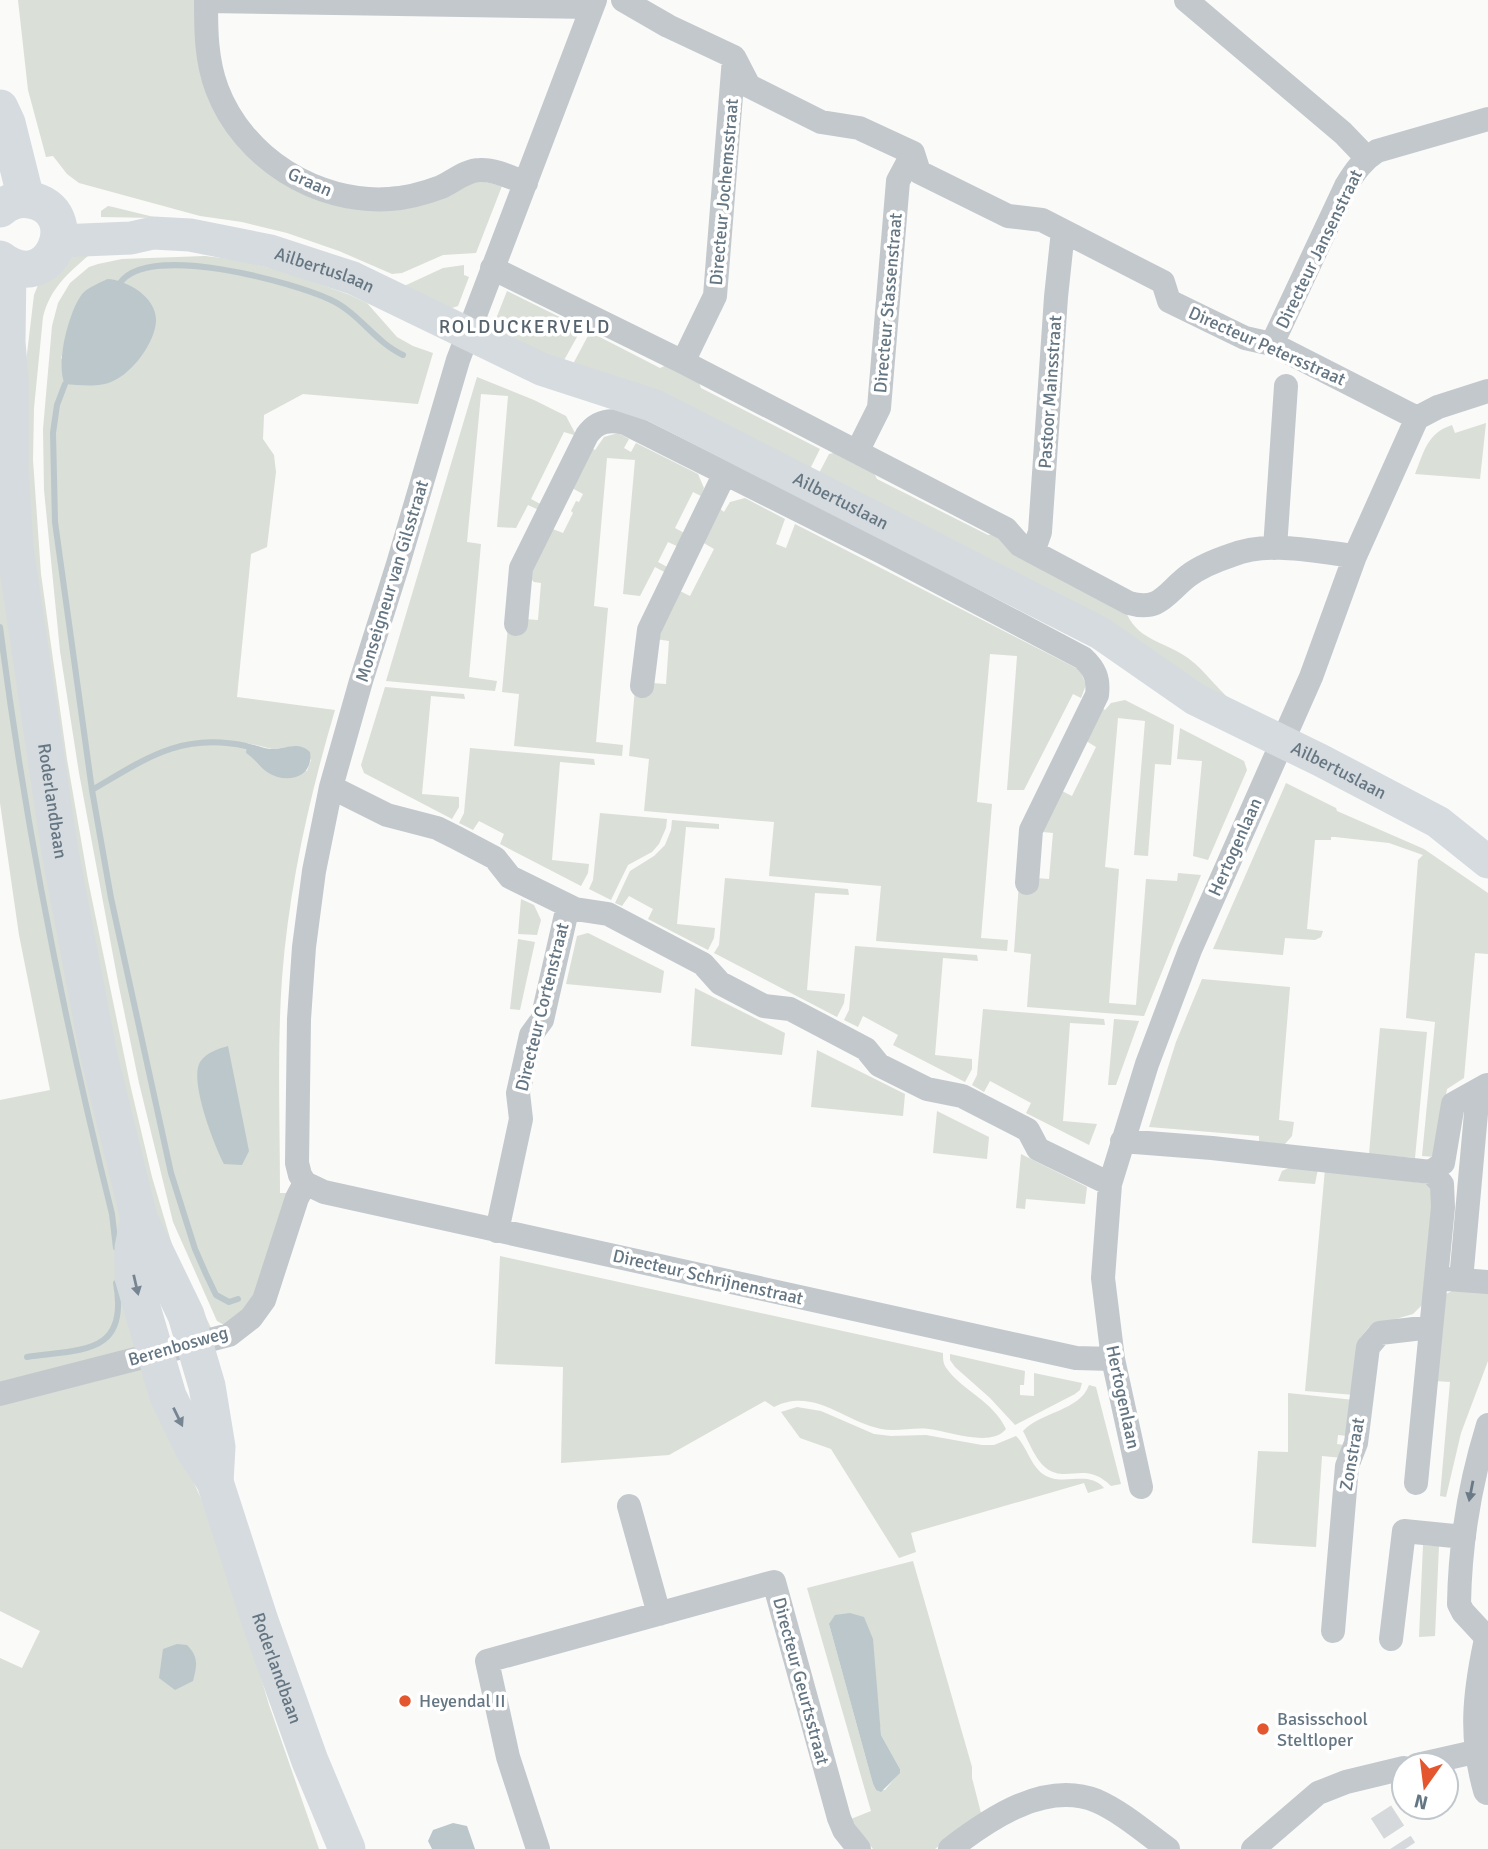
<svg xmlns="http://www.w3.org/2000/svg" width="1488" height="1849" viewBox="0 0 1488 1849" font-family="Signika,sans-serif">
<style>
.green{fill:#dadfd7;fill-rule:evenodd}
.water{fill:#bbc7cb}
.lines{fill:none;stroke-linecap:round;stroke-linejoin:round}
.stream{stroke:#bbc7cb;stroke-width:6}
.minor-tunnel{stroke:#d5d9db;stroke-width:24;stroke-dasharray:24 12;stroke-linecap:butt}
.minor{stroke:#c3c8cc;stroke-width:24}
.tertiary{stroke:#c3c8cc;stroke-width:30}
.secondary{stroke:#d6dbdf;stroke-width:33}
.primary{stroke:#d6dbdf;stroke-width:37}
.oneway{fill:#768591}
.oneway2{fill:#6a7a87}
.poi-dot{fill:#e4572e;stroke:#fff;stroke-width:2.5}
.labels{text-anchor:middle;stroke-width:7;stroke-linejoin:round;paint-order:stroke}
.street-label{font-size:18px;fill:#657683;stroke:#fff}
.poi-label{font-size:18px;fill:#657683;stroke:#fff;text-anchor:start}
.neighbourhood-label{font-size:19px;letter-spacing:2px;fill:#57646e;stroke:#fff}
</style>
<rect width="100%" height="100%" fill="#fafaf8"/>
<path class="green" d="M18 0H199L206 77 315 194 472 179 502 186 476 253 443 255 402 273 392 274 339 251 287 233 242 222 200 216 79 183 67 174 53 156 46 157 28 90Z
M108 206 113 207 158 218 101 217V211Z
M66 256H88C67 274 50 289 43 317L34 408 33 460 41 574 67 759 88 880 130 1084 152 1177 173 1248 212 1330 197 1334 136 1161 33 611 23 387 34 295 38 285Z
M205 256 239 260 285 272 350 295 367 303 397 337 413 346 433 353 418 404 303 394 264 415 263 439 274 455 276 472 267 547 251 554 237 697 335 710C309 798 289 887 282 978 277 1049 280 1122 280 1193H287L254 1302 224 1325 217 1321 173 1222 139 1083 118 982 79 773 60 651 44 490 43 429 52 326 58 303 70 283 89 267 98 264 122 259ZM107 279 131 287 61 359C71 319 67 302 107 279ZM252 744 272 749 298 746 311 760 307 771 253 757 246 753Z
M464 265V275L469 277 458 306 452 308 402 287 443 268Z
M507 291 582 328 563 362 490 334Z
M590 332 660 368 667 365 698 380 701 388 820 449 808 473 573 364Z
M477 377 534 400 566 416 575 433 574 435 564 432 531 499 544 506 541 511 528 505 516 528 497 527 508 396 481 394 467 542 481 544 469 677 497 681 495 691 386 681Z
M1486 423 1480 479 1415 474C1424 452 1427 433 1452 425L1455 433Z
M618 433 629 439 624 448 631 452 636 443 698 474 704 488 701 496 693 492 675 528 688 535 681 548 668 542 658 562 671 569 668 574 655 567 640 596 623 594 635 460 607 458 594 606 608 608 596 742 623 745 622 756 514 746 519 694 502 692 508 626 524 619 538 620 541 583 534 582 529 577 550 528 563 533 573 513 571 511 576 501 579 502 583 494 570 487 589 447 595 450 604 437Z
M0 438 146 1346 0 1384V1100L50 1090 19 935 0 803Z
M838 452 872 469 877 479 988 535 998 533 1125 609C1135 640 1164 641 1188 658 1207 672 1219 693 1240 707L817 477 829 454Z
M745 498 785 519 776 544 786 548 795 524 1080 670 1086 685 1081 698 1073 694 1024 790H1007L1017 656 990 654 977 802 992 804 981 938 1008 940 1007 951 876 941 881 886 769 876 774 822 644 811 649 759 629 756 635 689 651 683 666 684 669 641 655 639 678 590 690 596 714 549 702 542 719 508 724 512 730 502Z
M385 687 464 694 465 699 431 696 422 794 459 797V807L452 819 364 773 361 765Z
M1125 700 1174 725 1171 765 1155 764 1148 856 1134 855 1145 721 1118 718 1105 867 1119 869 1109 1003 1136 1005 1146 879 1177 881 1178 873 1201 875 1144 1016 1027 1007 1031 954 1014 952 1019 883 1035 878 1049 879 1053 833 1043 832 1058 789 1072 796 1096 747 1083 739 1100 707 1105 710 1111 703Z
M1180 728 1244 761 1247 770 1208 860 1193 856 1202 761 1177 759Z
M470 748 594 759 595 765 560 762 552 860 589 864 588 873 581 886 500 844 504 834 479 821 473 830 459 823 464 813Z
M1286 783 1336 808 1337 811 1424 849 1488 893V954L1475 953 1464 1078 1447 1089 1435 1157 1422 1156 1435 1022 1406 1018 1418 860 1423 855 1389 843 1335 837H1331V840H1315L1307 929 1323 931 1321 937 1315 940 1285 938 1283 955 1213 949Z
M600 813 667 819 666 828 659 844 652 852 628 865 611 900 589 889 593 880Z
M672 820 719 824V829L686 827 677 924 715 928 714 938 708 950 648 919 653 909 629 896 622 906 615 903 630 871 654 856 665 845 671 830Z
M725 878 848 889 849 895 815 893 807 990 845 994 844 1003 837 1017 714 953 719 945Z
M521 899 534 905 541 920 537 935 518 934Z
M588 933 664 971 661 993 566 984 577 936Z
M518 939 535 942 520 1010 510 1009Z
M855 946 977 955 978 961 943 958 935 1055 972 1059V1069L965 1082 893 1045 898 1035 863 1016 858 1027 844 1020 849 1010Z
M1202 979 1290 987 1279 1120 1294 1122 1292 1136 1285 1144H1259V1136L1149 1127 1176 1042Z
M695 988 785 1033 782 1055 691 1046Z
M983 1009 1104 1019 1105 1025 1070 1023 1063 1121 1097 1124 1089 1145 1026 1113 1031 1103 990 1081 984 1092 972 1085 977 1075Z
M1114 1019 1139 1021 1116 1085H1108Z
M1380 1028 1427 1032 1415 1158 1369 1154Z
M817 1050 905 1094 903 1116 811 1107Z
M937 1111 989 1137 987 1159 933 1153Z
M1021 1154 1087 1187 1085 1204 1026 1199 1025 1209 1016 1208Z
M1291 1167 1318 1169 1315 1184 1278 1181 1282 1171Z
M1325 1169 1429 1184 1433 1193 1422 1305 1413 1314 1369 1327 1360 1338 1355 1395 1305 1391Z
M500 1256 943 1353C943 1359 943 1364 947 1369 963 1391 993 1401 1006 1429 991 1448 949 1431 929 1429 913 1427 897 1432 881 1429 843 1421 814 1387 774 1407L765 1401 669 1455 561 1463 563 1367 495 1364Z
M1452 1291 1488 1292V1361L1461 1433 1446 1497 1440 1496 1450 1382 1435 1381 1446 1294Z
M950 1354 1025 1371 1024 1385H1020V1395L1034 1396V1373L1082 1383 1080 1390 1075 1394 1015 1425 990 1398 955 1367 950 1360Z
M146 1362 164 1419 200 1496 228 1565 269 1705 319 1849H0V1658L22 1668 40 1631 0 1611V1403Z
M1089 1385 1096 1387 1121 1484 1111 1486C1085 1460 1067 1484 1046 1468 1036 1461 1029 1442 1023 1431 1040 1412 1080 1411 1089 1385Z
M1288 1393 1354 1400 1348 1436 1338 1435 1337 1444 1350 1446 1343 1458 1322 1456 1316 1547 1252 1543 1258 1451 1288 1452Z
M797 1407 821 1411 874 1434 891 1436 926 1435 982 1445H994L1016 1436C1028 1448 1031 1468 1046 1476 1066 1486 1088 1470 1104 1488L1088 1493 1084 1483 911 1533 916 1552 899 1558 831 1449 800 1438 781 1412Z
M1423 1545 1439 1546 1435 1636 1419 1637Z
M913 1561 972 1767V1778L981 1813 935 1849H873L851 1819 871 1811 807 1588ZM829 1624 876 1689 881 1735 900 1769 899 1773 885 1790H876L873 1784Z"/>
<path class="water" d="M107 279C128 280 157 298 156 321 155 343 132 373 113 381 99 388 80 385 65 384 55 366 69 309 83 293 89 287 100 283 107 279Z
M247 744C255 744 262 748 270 749 285 750 297 740 310 752 314 778 286 785 267 772 259 766 254 758 246 753Z
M228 1046 249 1151 242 1165 224 1164C214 1145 189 1081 200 1062 207 1052 218 1049 228 1046Z
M850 1613 864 1617 873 1639 881 1735 900 1769V1773L881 1792 876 1790 873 1784 829 1624 835 1615Z
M177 1644 187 1645C199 1657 197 1666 193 1681L175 1690 159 1678 163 1649Z
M453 1823 467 1826 475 1849H432L428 1841 433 1830Z"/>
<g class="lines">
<path class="stream" d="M120 283C149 242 292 282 331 300 359 313 375 342 403 355
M65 384 57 405 53 433 55 522 92 790 111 898 171 1173 195 1249 206 1274 216 1295 229 1302 238 1299
M0 627C25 825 64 1021 112 1214L116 1248
M92 790C145 759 181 732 246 746
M27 1357C82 1349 129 1355 116 1283"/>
<path class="minor-tunnel" d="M1381 1812 1405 1849"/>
<path class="minor" d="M206 0C206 30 206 60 217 89 243 158 317 204 390 199 407 198 425 193 441 187 454 181 466 170 480 170 495 169 512 178 526 183
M623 0 668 26 734 57 749 86 821 122 859 128 913 153 919 172 1008 216 1042 220 1163 282 1169 301 1245 338 1272 344 1417 418
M1186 0 1343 133 1367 158
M206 1 592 7
M492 268 683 362 1006 529 1020 545 1129 603C1160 612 1166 593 1188 576 1201 566 1217 560 1232 555 1270 540 1316 552 1355 556
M1272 344 1346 186C1355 171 1363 160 1377 151L1488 119
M683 362 715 296 734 58
M857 452 879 408 898 181 913 153
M1275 548 1286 386
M1033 552 1040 532 1056 297 1063 231
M516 624 521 568 587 435C597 421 610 419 625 423L882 552 1083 658C1095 669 1099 679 1097 695L1031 830 1027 883
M642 686 649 630 725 473
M331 787 387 815 437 828 457 838 495 858 510 877 575 909 608 914 703 964 720 983 764 1006 790 1009 866 1049 879 1065 927 1089 962 1096 1028 1130 1038 1149 1110 1184
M1122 1141 1212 1148 1431 1172 1442 1184 1443 1207 1416 1483
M1431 1172 1443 1163 1453 1104 1487 1085
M305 1183 300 1175 297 1163 299 1019 304 947 314 871 331 787 361 681 398 564 458 360 595 0
M305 1183 324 1192 1076 1358 1113 1359
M497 1231 521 1119 518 1093 531 1035 542 1020 568 906
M1447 1279 1488 1282
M1461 1280 1478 1091
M0 1394 229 1335 251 1318 264 1300 297 1198 305 1183
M1488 1425C1470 1483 1460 1543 1459 1604L1463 1612 1488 1639
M1141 1487 1113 1359 1103 1278 1110 1184 1147 1064 1190 950 1311 677 1355 556 1417 418 1438 407 1488 391
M629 1506 659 1614
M1333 1631 1347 1466 1356 1443 1368 1347 1380 1333 1431 1327
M1391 1639 1404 1531 1464 1537
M1417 1765 1488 1749
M538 1849 508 1757 487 1661 774 1582 839 1818 844 1830 859 1849
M950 1849C989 1819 1045 1780 1097 1801 1122 1812 1146 1833 1168 1849
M1253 1849 1318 1793 1346 1782 1404 1768"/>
<path class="tertiary" d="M1488 1644C1477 1696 1473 1738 1488 1790"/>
<path class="secondary" id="s1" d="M59 241 131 238 153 233 190 235 270 251 353 278 541 369 655 406 1100 633 1195 699 1320 760 1438 822 1488 862"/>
<g class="primary">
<path d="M0 108 7 123 26 199"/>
<path d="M0 209C8 202 19 198 30 200 86 209 52 299 0 259"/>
<path id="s2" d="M8 265 7 342 10 379V468L15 548 60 852 99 1056 139 1218 186 1315 207 1386 217 1447 215 1482"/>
<path id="s3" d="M139 1218 133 1248V1277L168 1396 193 1448 215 1482 260 1621 310 1761 347 1849"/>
</g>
</g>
<defs><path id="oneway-solid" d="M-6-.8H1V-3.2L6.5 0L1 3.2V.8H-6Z" transform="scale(1.75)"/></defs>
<g class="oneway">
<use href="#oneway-solid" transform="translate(136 1285) rotate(77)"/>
<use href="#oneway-solid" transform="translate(178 1417) rotate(64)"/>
</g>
<use class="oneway2" href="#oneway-solid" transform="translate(1471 1491) rotate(101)"/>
<g class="poi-dot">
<circle cx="405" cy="1701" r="7"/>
<circle cx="1263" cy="1729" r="7"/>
</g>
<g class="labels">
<g class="street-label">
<text transform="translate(310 182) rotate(24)" y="6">Graan</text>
<text transform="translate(724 192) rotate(-85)" y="6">Directeur Jochemsstraat</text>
<text transform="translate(1319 249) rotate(-64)" y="6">Directeur Jansenstraat</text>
<text dy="6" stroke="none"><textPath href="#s1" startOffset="271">Ailbertuslaan</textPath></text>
<text transform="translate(888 303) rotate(-85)" y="6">Directeur Stassenstraat</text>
<text transform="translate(1267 346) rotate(24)" y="6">Directeur Petersstraat</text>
<text transform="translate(1050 392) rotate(-86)" y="6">Pastoor Mainsstraat</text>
<text dy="6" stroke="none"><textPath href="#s1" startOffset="838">Ailbertuslaan</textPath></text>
<text transform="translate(392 581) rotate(-73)" y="6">Monseigneur van Gilsstraat</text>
<text dy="6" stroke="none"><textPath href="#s1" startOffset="1405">Ailbertuslaan</textPath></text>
<text dy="6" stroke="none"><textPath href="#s2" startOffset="539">Roderlandbaan</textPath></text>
<text transform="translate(1235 847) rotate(-66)" y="6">Hertogenlaan</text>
<text transform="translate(542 1007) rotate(-76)" y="6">Directeur Cortenstraat</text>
<text transform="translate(708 1277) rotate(13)" y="6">Directeur Schrijnenstraat</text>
<text transform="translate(178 1346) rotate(-16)" y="6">Berenbosweg</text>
<text transform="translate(1123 1397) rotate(78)" y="6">Hertogenlaan</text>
<text transform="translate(1352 1454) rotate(-80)" y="6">Zonstraat</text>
<text dy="6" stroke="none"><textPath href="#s3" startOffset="478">Roderlandbaan</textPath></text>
<text transform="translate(801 1681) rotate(75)" y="6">Directeur Geurtsstraat</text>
</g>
<g class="poi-label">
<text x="419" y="1707">Heyendal II</text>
<text x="1277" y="1725">Basisschool<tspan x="1277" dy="21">Steltloper</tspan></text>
</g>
<g class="neighbourhood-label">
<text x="525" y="333">ROLDUCKERVELD</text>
</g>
</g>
<g transform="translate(1425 1786) rotate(194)"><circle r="33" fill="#ffffff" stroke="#c1c8cd" stroke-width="2"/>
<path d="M0-5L12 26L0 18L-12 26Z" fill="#e4572e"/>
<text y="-10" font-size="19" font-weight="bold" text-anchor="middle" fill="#657683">N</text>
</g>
</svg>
